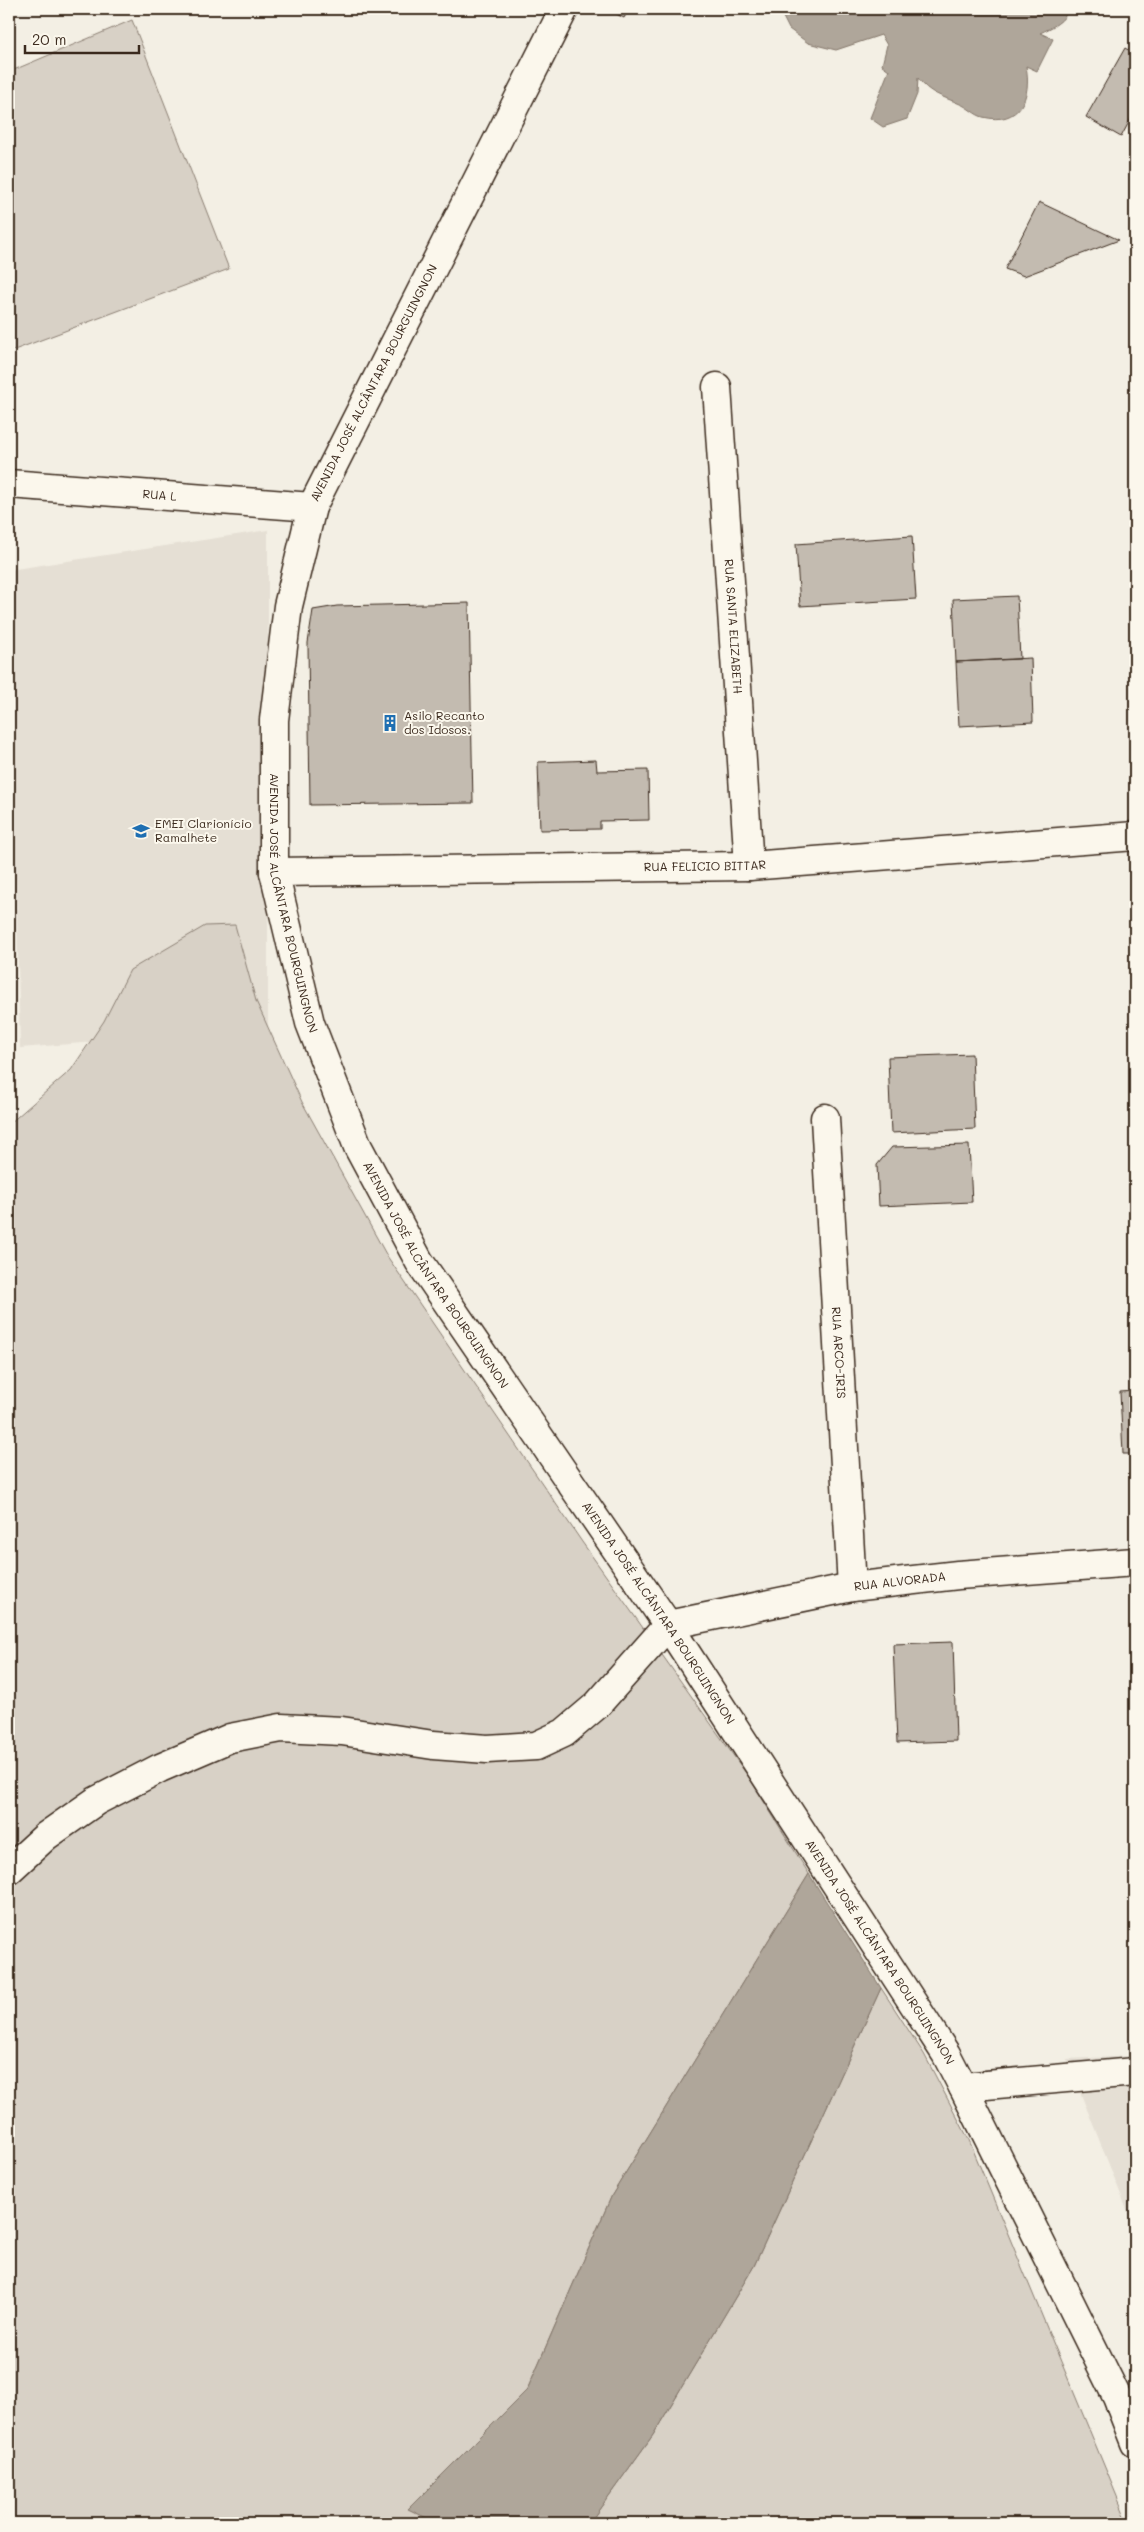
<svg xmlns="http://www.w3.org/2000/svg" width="1144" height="2532" viewBox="0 0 1144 2532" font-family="Mali,sans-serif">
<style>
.built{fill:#e5dfd4}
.green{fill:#d8d1c6;stroke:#8a7e72}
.water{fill:#afa69a;stroke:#817468}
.building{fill:#c3bbb0;stroke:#3b2a1e}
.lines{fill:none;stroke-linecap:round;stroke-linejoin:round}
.street-casing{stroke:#3b2a1e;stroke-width:31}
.secondary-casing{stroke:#3b2a1e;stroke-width:31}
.street{stroke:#fbf7ec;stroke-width:28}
.secondary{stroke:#fbf7ec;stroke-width:28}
.labels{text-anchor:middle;stroke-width:4;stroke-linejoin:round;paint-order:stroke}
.street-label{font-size:12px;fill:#3b2a1e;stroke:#fbf7ec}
.poi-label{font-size:12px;fill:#3b2a1e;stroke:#fbf7ec;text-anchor:start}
</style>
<rect width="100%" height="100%" fill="#f3efe4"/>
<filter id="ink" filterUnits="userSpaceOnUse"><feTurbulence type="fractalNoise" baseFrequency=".02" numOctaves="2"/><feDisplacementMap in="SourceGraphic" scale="10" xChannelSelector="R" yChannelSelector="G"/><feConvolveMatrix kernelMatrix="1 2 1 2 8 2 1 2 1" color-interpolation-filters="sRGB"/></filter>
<g filter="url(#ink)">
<path class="built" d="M268 530V1028L20 1048 9 570Z
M1135 2056V2230L1067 2059Z"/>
<path class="green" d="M132 20 229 269 9 352V72Z
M235 925 256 1001 302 1102 387 1256 582 1542 748 1776 809 1874 612 2195 527 2390 409 2508 437 2523H9V1124L71 1070 104 1021 130 970 205 926Z
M881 1988 924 2054 969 2140 1128 2523H574L593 2518 653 2435 754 2266Z"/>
<path class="water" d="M779 9H1068C1066 21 1051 28 1040 33L1053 39 1037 71 1026 66C1032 97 1020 126 983 117 975 115 968 107 960 104 942 96 929 94 918 78L917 94 907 119 883 127 870 118 889 70 882 65 887 45 881 35 836 50 808 43 789 29Z
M809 1874 881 1988 754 2266 653 2435 593 2518 574 2523H437L408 2509 527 2390 612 2195Z"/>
<path class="building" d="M607 9H629L624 18Z
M1125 48 1135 54V111L1121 137 1086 117Z
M1039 202 1119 240 1024 276 1005 269Z
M912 536 916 599 800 606 796 544Z
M1017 596 1020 659 956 662 953 599Z
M469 603 473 803 310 805 308 643 313 610 337 606Z
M1031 658 1033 722 959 726 956 662Z
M596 760 597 771 648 770 649 820 600 821V829L540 830 538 762Z
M972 1054 975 1129 891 1133 888 1057Z
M969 1145 972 1202 879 1206 877 1165 892 1147Z
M1135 1391V1454H1123L1120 1392Z
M953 1642 956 1741 897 1743 893 1644Z"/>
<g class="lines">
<g class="street-casing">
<g id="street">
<path id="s1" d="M717 387 749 866"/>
<path id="s2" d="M9 484 312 507"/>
<path id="s3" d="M274 872 749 866 1135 836"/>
<path id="s4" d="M825 1118 852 1587"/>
<path id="s5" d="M9 1870 46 1836 96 1801 160 1768 230 1738 281 1728 342 1731 433 1745 487 1749 536 1746 564 1733 597 1705 668 1625 852 1587 958 1575 1135 1562"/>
<path d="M963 2087 1117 2397 1135 2443"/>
</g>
</g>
<g class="secondary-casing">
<g id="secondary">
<path id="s6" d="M564 9 312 507 288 606 274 720V872L310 1023 358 1147 419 1261 668 1625 946 2054 963 2087 1135 2072"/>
</g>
</g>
<use href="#street" class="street"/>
<use href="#secondary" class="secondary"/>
</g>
</g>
<defs>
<g id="building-bare" transform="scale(1.35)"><path d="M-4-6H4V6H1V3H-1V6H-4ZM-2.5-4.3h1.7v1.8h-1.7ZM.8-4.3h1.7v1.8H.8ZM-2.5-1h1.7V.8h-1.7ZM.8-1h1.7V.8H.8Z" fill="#1f6fb2" stroke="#fbf7ec" stroke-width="2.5" paint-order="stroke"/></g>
<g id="school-bare" transform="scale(1.35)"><path d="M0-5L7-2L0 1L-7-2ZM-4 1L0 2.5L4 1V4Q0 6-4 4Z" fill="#1f6fb2" stroke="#fbf7ec" stroke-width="2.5" paint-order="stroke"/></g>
</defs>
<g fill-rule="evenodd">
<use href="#building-bare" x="390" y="723"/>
<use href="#school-bare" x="141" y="831"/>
</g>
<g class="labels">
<g class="street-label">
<text transform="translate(374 383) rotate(-63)" y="4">AVENIDA JOSÉ ALCÂNTARA BOURGUINGNON</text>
<text dy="4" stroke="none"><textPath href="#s2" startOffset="151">RUA L</textPath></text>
<text dy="4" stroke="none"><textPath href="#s1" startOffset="240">RUA SANTA ELIZABETH</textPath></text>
<text dy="4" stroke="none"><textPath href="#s3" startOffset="431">RUA FELICIO BITTAR</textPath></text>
<text dy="4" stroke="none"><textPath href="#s6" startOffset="960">AVENIDA JOSÉ ALCÂNTARA BOURGUINGNON</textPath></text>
<text dy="4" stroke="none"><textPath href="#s6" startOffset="1365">AVENIDA JOSÉ ALCÂNTARA BOURGUINGNON</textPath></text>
<text dy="4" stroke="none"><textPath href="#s4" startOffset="235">RUA ARCO-IRIS</textPath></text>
<text dy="4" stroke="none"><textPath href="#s5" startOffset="985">RUA ALVORADA</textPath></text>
<text dy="4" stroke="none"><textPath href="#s6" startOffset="1770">AVENIDA JOSÉ ALCÂNTARA BOURGUINGNON</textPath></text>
<text dy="4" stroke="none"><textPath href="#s6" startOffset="2175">AVENIDA JOSÉ ALCÂNTARA BOURGUINGNON</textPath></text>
</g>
<g class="poi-label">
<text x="404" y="720">Asilo Recanto<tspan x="404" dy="14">dos Idosos.</tspan></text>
<text x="155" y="828">EMEI Clarionício<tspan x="155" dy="14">Ramalhete</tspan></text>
</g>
</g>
<rect width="1144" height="2532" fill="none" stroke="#fbf7ec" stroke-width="30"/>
<rect x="15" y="15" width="1114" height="2502" fill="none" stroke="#3b2a1e" stroke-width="2" filter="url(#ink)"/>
<path d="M25 45v8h114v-8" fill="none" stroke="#3b2a1e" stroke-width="2.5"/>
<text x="32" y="45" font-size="15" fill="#3b2a1e" stroke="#fbf7ec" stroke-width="4" paint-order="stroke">20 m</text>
</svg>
